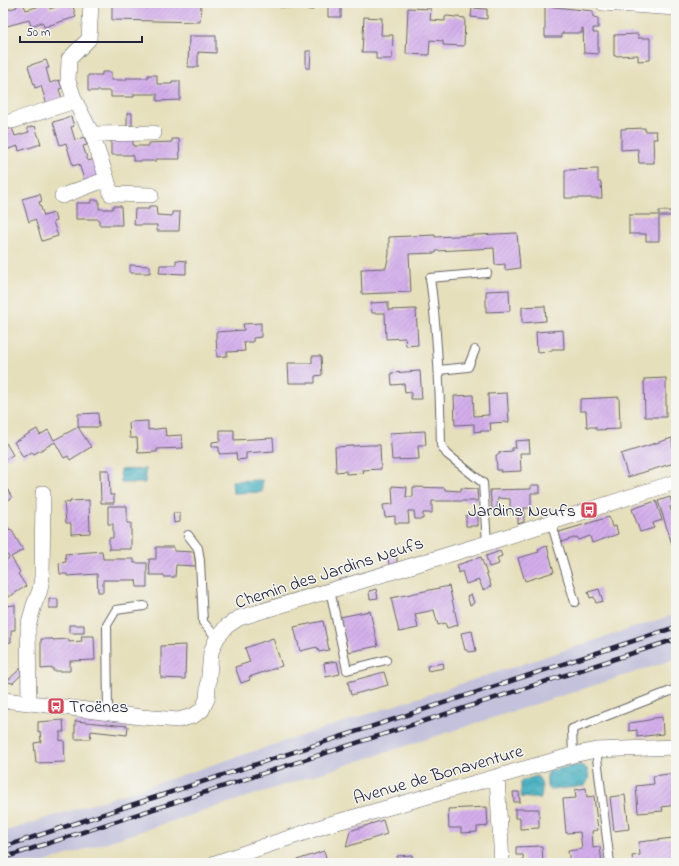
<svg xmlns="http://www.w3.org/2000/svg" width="679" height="866" viewBox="0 0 679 866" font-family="'Indie Flower',sans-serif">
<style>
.railway{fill:#c3c1db}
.water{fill:url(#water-waves);stroke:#32687d}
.building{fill:url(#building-hatch)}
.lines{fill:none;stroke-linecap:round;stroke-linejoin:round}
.lane-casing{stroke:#676468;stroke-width:10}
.street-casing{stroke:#676468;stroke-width:16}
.lane{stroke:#fff;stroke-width:8}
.street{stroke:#fff;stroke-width:15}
.rail-casing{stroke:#22223b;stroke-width:4.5}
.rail{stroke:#f6f6f2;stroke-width:3;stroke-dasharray:9;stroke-linecap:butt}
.labels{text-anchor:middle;stroke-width:3;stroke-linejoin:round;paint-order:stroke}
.poi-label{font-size:18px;fill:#22223b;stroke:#f6f6f2;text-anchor:end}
.street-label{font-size:18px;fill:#22223b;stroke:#f6f6f2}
</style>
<defs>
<pattern id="water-waves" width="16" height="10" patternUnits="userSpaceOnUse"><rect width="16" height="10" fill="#41aebf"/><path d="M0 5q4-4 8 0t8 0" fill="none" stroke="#368d9c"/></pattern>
<pattern id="building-hatch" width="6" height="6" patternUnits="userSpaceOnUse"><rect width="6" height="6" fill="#d3aeeb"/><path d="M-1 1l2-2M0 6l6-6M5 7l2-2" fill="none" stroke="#b595ca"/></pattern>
</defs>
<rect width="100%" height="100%" fill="#f6f6f2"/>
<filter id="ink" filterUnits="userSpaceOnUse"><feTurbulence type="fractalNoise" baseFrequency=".025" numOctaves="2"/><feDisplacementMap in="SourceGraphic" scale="8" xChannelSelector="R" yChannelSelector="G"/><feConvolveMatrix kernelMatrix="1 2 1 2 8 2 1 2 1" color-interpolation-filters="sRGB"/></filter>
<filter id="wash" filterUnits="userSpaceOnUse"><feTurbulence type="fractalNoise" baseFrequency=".012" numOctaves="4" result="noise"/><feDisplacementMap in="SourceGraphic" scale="16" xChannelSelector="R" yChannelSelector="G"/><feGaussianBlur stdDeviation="0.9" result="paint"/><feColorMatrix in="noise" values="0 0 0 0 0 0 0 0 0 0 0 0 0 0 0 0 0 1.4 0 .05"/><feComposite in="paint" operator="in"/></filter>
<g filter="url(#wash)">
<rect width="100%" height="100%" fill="#e6dfbb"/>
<path class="railway" d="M676 614V659L42 863H3V832L152 785 239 756Z"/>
<path class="water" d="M145 469V483H121L120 470Z
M262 480V492L233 493 232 481Z
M577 765 583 766 587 769 589 778 585 786 550 790 547 787V773L549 771Z
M537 776C543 782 543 792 540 799L521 797V781Z"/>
<g id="blocks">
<path class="building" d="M20 3H23L26 10 40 6V4L41 3H48L50 9 64 4 63 3H72L76 17 44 27 42 22 31 26 29 20 7 26 3 11 17 7 16 4Z
M112 3H201L200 22 112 20Z
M279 3H313V10L279 7Z
M328 5H341V17H328Z
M545 6 593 11V17L598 18V28H593V33H598V54L584 53 583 28H582V33H562V37H545Z
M408 8 431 9 430 20 445 21V17L447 16 465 18 464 46 443 45V41L430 40 429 55 406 54Z
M472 8 487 9V19L471 17Z
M364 17 382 18 381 35H393L392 59H376V52H362Z
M638 34V38H650V60L638 61V55L614 56V35Z
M189 36H216V53L198 52V67H188Z
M306 51H311L310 68H306Z
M46 60 49 68H46L50 83 59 80 62 88 59 89 63 102 48 108 41 86 35 88 28 66Z
M102 72H111V80H126V78H148V75H157V84H172V81H180V100L157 101V94H134V97H111V91H88V75H102Z
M127 113H132V126H127Z
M71 117 74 126 71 127 75 140 84 137 87 145 83 146 88 161 97 158 101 180 86 185 79 164 73 166 66 143 60 145 53 122Z
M35 126 41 144 19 151 18 146 3 151V134L5 133 4 131 12 128 15 136 29 132 27 128Z
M645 128V131H656L657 139H653L654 163H639L638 149 621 150V129Z
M133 136V146H148V143L172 142V139H179L180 159H156V161H133V155H111V140Z
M598 169V182H601L602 198H565V170Z
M40 194 42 201 39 202 44 216 54 213 56 221 53 222 58 236 42 241 35 219 29 222 22 199Z
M91 200H99V209H113V206H121L122 225H99V219H76V203H91Z
M149 206H156L157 215 172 216V212H180L179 231H157V225H134L135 209H149Z
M659 211H671V216H659V241H646V234H629V215H659Z
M517 233 520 268 505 270V264L495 265 494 248 436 251V253L409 254 411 292 362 294 361 269 386 268 389 254V237L435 235V237Z
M176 260 186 261V274L159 273 160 265H176Z
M130 265 150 266V273H130Z
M509 290 510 311 486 312V291Z
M673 299H676V320H674Z
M388 302V310L416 309 418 345 406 346 405 338 386 339 385 313H372L371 303Z
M545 306 546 321 522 323V307Z
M261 323V337L253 338V342H244L245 351 227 352V356L217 357 216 332 244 330 243 324Z
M563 330 564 349H552V351L537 352 536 332Z
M312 356H321L322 375 315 376V383H289L288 363H312Z
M420 371 422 399H411V392L405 393 404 384 392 385 391 373Z
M666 378V417H645L644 379Z
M507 393 509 422 490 423 491 431H482L474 432V424L455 425 454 396 473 395 474 416 489 415 488 394Z
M619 397 620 429 596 430V427H587L586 411H580V399Z
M98 413 99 427H78V414Z
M148 421V430L165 428 166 436 182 435 183 448 157 449V452L138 453 137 438H130L129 422Z
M78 427 91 447 70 460 68 456 64 458 55 442 34 454 32 452 23 457 14 442 37 429 40 435 48 430 54 440Z
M220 430H234V440L273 438 274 451 246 453V459L237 460 236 453 219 454V447H212V442L220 441Z
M425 431 426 445H418L419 459 392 460 390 433Z
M672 438 674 463 628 477 621 454Z
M529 440 530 453H520L521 471 500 472 501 470H497L496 455 500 454 499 452 512 451V448H516L515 441Z
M6 443 13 455 3 461V444Z
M370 445H380L381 469 363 470 364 473 346 474V471L336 472 335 447Z
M100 470H109L110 495H114V503H101Z
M3 481 12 498 3 503Z
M531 485H540V493H531V508H524V522L518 524V511H510V499L498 498 497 508 492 509 490 490 531 489Z
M392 486 407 487 406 497H413V487L445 488V490L461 491V488L477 489 478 501H432V513H423V519H415L414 511H408L409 523H395V516L385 517 383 505 393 504Z
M670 497 673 506 670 507 671 511 676 509V543L672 544 658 501Z
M89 500 90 533 71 534V523H66L64 502 70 503V501Z
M656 501 662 520 653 523 654 528 640 532 632 509Z
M108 506H127V523H131V549H109V538H113V524H108Z
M173 513H180V522L174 523Z
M466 515H478V526H466Z
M609 517 612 527 616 526 618 534 592 543 590 536 579 540 577 537 561 542 559 532Z
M3 520 10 530 11 529 23 550 11 557 20 572 18 574 26 586 9 597 3 589V562L9 558 5 551 3 553Z
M547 546 554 572 525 581 518 558 539 552 538 549Z
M156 547H174V551L194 552 196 566 176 565 175 577H164V575H150L149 559H156Z
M102 551 103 559H134V563H147V587H137L136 580H103V592H98L97 574 67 576V574H60L59 563 66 562 65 554Z
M500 551 502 556 497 558 499 564 489 567 486 556Z
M388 557H397V562L389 565Z
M481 557 491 586 483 590 479 580 466 584 462 571 458 573 457 565Z
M449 586 458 625 447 628 445 623 438 625 434 610 415 614 418 628 399 632 391 598Z
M376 589 378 598 370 599 369 591Z
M599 589 603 601 596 603 594 597 590 598 588 592Z
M471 594 474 603 470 605 467 596Z
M49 599H58V608H49Z
M15 605V630H11V642L3 643V606Z
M370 611 378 646 348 652 340 617Z
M323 621 329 650 319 652 317 647 300 651 294 627Z
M69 625H84V633H69Z
M472 631 476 651 468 652 467 650H465L461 633Z
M81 636H94L95 660 70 661V671H53V668L41 669V639H53V640L69 639V642L82 641Z
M273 638 282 666 249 677 250 680 241 683 235 667 250 662 245 648Z
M186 645 185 679 161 678V646Z
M337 661 340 674 326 677 324 663Z
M443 663 444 668 428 671 427 666Z
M21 668V675L13 683 6 682Z
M384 672 388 685 351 695 348 682Z
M662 717 663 734 637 737V730L629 731V723L644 721 653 719V718Z
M63 720 64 732H60V741L64 740 65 762 36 763 34 743 41 742 40 731 38 732V722Z
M75 721 128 726 127 735 91 731 90 739H75Z
M676 773V805L662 807 663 811 638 813 636 786 654 784 653 776Z
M586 788 587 797 594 796 598 830 592 831 593 848 600 847 602 863H570L568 851 582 849 580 832 566 833 563 799 576 798 575 790Z
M513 792H519L520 802H514Z
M625 795 629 829 614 831 610 797Z
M487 807 488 826 477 827V832L461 833V828H449L448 809Z
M515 809H539V828L520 829V818H515Z
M383 820 387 834 346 847 350 831Z
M673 838 674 851H676V863H633L632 856 640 855 639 842Z
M542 846 543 863H524L523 855H516V847Z
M324 851 328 863H288Z
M412 855 413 863H397V856Z"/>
</g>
</g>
<g filter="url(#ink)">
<use href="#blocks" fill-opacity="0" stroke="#676468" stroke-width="1"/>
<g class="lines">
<g class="lane-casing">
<path id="lane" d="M439 370 468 367 475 350
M551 522 575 602
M188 535 198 548 200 561 203 622 217 638
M487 543 483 483 447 454 441 445C440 389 438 334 430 278L487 273
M330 590 347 670 386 660
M108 713 107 625 116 610 144 606
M596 750 610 863
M573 755 572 729 676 689"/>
</g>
<g class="street-casing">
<path id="street" d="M91 3 89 39 69 59 68 81 75 101 92 134 107 179 111 194 151 195
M603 3 676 8
M12 121 75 101
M92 134 154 133
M62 196 107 179
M3 700 56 706 141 717 178 720 193 716 202 710 207 699 211 652 217 638 227 626 239 618 487 543 676 482
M29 703 28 626 34 605 40 590 42 577 43 493
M497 777 502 863
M215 863 330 824 573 755 596 750 676 747"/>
</g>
<use href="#lane" class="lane"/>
<use href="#street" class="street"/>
<g class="rail-casing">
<path id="rail" d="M3 847 676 627
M3 858 676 639"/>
</g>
<use href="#rail" class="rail"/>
</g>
</g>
<defs>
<g id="bus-square" transform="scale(0.9)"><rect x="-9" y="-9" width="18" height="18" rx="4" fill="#d1495b" stroke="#f6f6f2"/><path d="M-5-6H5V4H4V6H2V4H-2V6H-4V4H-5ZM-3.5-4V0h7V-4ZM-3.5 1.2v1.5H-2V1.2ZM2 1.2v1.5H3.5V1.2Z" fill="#fff"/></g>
</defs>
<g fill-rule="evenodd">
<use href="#bus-square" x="589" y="510"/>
<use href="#bus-square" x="56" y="706"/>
</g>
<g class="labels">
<g class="poi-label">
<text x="576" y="516">Jardins Neufs</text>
<text x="69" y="712" text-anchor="start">Troënes</text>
</g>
<g class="street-label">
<text transform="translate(329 572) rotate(-18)" y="6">Chemin des Jardins Neufs</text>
<text transform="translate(438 774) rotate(-16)" y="6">Avenue de Bonaventure</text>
</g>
</g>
<rect width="679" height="866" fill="none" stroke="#f6f6f2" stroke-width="16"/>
<path d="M20 36v6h122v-6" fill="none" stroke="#22223b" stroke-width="2"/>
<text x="26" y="36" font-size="12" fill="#22223b" stroke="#f6f6f2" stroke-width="3" paint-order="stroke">50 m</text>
</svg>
